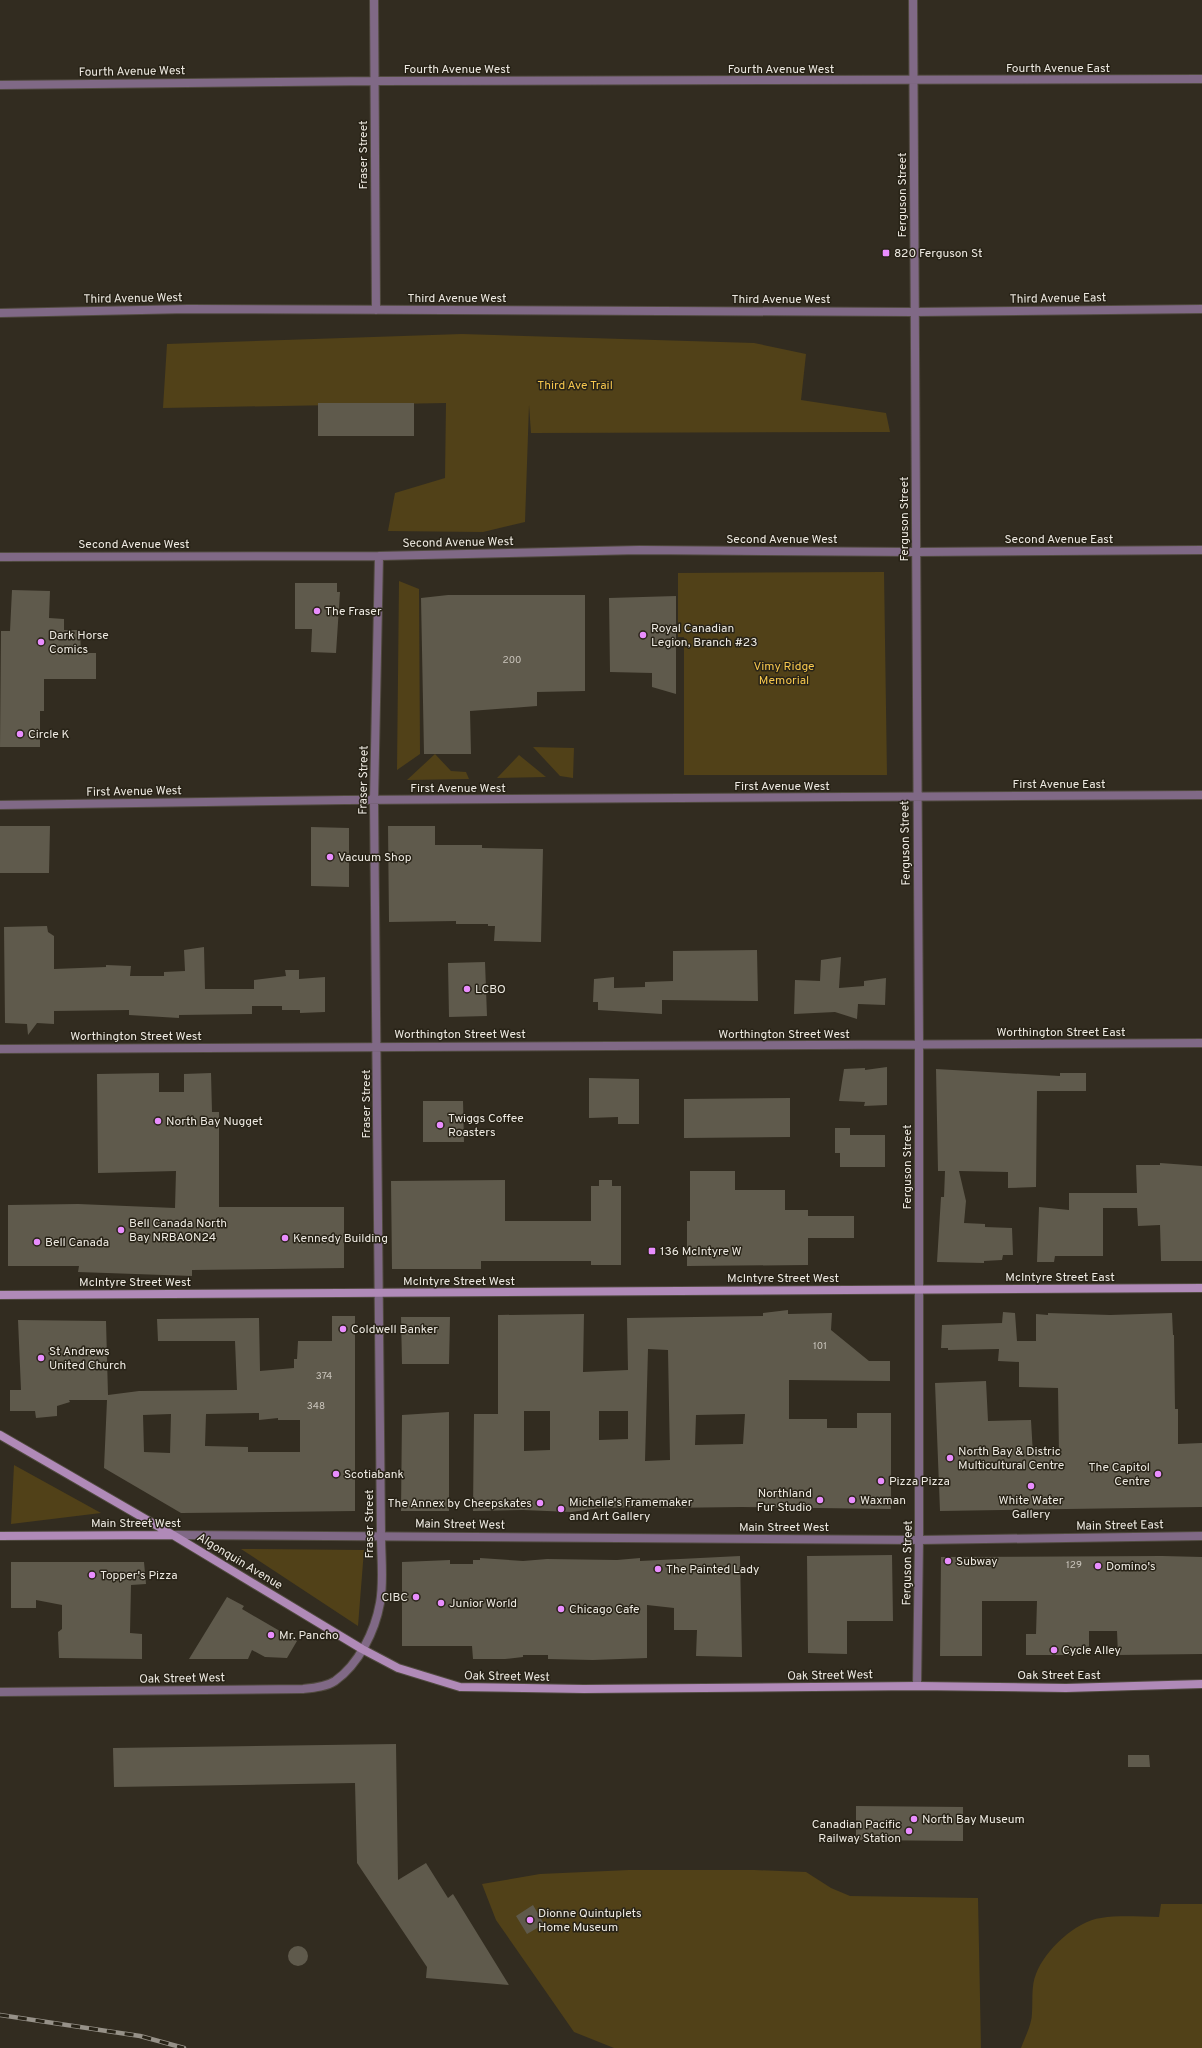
<svg xmlns="http://www.w3.org/2000/svg" width="1202" height="2048" viewBox="0 0 1202 2048" font-family="Overpass,sans-serif">
<style>
.green{fill:#514118}
.building{fill:#5f5a4c;fill-rule:evenodd}
.lines{fill:none;stroke-linecap:round;stroke-linejoin:round}
.minor-casing{stroke:#504a3f;stroke-width:10}
.tertiary-casing{stroke:#504a3f;stroke-width:10}
.secondary-casing{stroke:#504a3f;stroke-width:10}
.minor{stroke:#806986;stroke-width:8}
.tertiary{stroke:#806986;stroke-width:8}
.secondary{stroke:#b08ab8;stroke-width:8}
.rail-casing{stroke:#969188;stroke-width:4.5}
.rail{stroke:#282317;stroke-width:3;stroke-dasharray:9;stroke-linecap:butt}
.poi-dot{fill:#e98dfe;stroke:#282317;stroke-width:1.5}
.labels{text-anchor:middle;stroke-width:3;stroke-linejoin:round;paint-order:stroke}
.number-label{font-size:10px;fill:#cac5bc}
.street-label{font-size:12px;fill:#ede9e1;stroke:#282317}
.poi-label{font-size:12px;fill:#ede9e1;stroke:#282317;text-anchor:start}
.park-label{font-size:12px;fill:#f5c64d;stroke:#282317}
</style>
<rect width="100%" height="100%" fill="#322c20"/>
<path class="green" d="M462 334 754 343 806 354 801 400 886 413 890 432 531 433 529 405 525 522 483 532 388 531 395 493 445 478 446 403 163 408 167 344Z
M884 572 887 775H684V637H678V573Z
M399 581 419 589 420 754 397 770Z
M533 747 574 748 573 778 560 776Z
M435 754 451 771 466 772 469 779 407 780Z
M519 755 546 777 497 778Z
M14 1465 101 1513 11 1524Z
M241 1549 364 1550 358 1626Z
M629 1870H754L806 1872 831 1888 850 1896 978 1898 981 2048H614L574 2032 496 1920 482 1884 540 1874Z
M1161 1904H1202V2048H1021C1025 2037 1032 2024 1032 2013 1033 2000 1031 1986 1036 1974 1045 1950 1076 1921 1101 1918 1120 1915 1140 1917 1159 1917Z"/>
<path class="building" d="M318 403H414V436H318Z
M295 583H337V592H340L336 653 311 652 312 629H295Z
M12 590 50 591 49 618 64 619V630H80L81 653H96V679H44V711H40V747H0L1 631H10Z
M448 595H585V691L537 692V706L470 711 471 754H424L421 598Z
M676 596V694L652 687V673L610 672 609 598Z
M0 826H50L49 873H0Z
M388 826H435V845H482V848L543 849 541 942 494 941 495 926H488V924H456V921L389 922Z
M311 827 349 828V887L311 886Z
M47 926 48 932 54 936V969L106 967V965L131 966 130 976H164V972L185 971 184 950 204 947 205 989H254V980L286 976 285 970H299V979L325 977V1012L300 1013V1010H282V1006H252V1014L179 1015V1018L129 1015V1010L54 1011V1024L37 1023 28 1035 27 1024 5 1023 4 927Z
M757 950 758 1001 662 1000V1014L598 1010V1002H593L594 979 614 977V988L645 987V982L673 981V951Z
M841 957 839 988 864 986V981L886 978 885 1005 858 1004 857 1019 835 1012 794 1014 795 980 820 981 821 960Z
M485 962 487 1016 449 1017 448 963Z
M887 1067V1105L864 1106 865 1102 839 1101 844 1069 865 1068V1070Z
M936 1069 1060 1076V1073H1086V1091H1037L1036 1187 1008 1188V1172L959 1171 966 1201 964 1223 985 1224V1227L1012 1228 1013 1255H1003L1002 1260 984 1261V1263L937 1262 941 1197H944L945 1171H938Z
M159 1073V1092H184V1074L211 1073 212 1112H219V1207H344V1268L192 1270V1276L78 1272 79 1266H8V1205L78 1204 175 1208 176 1171 98 1173 97 1074Z
M589 1078 639 1079V1124H618V1117L589 1118Z
M790 1098V1137L684 1138V1099Z
M423 1101H463L464 1142H423Z
M835 1128H850V1135H885V1167H840V1153H835Z
M1160 1163 1202 1166V1261H1161L1160 1225 1138 1226 1137 1208H1103V1256H1055L1054 1262H1037L1039 1207 1069 1210V1193H1137L1136 1165H1160Z
M690 1171H735V1190H785V1210H808V1216H854V1238H808V1265L687 1266V1221H690Z
M505 1180V1221H591V1186H599V1180H612V1186H621V1265H591V1261H481V1269H392L391 1181Z
M788 1310V1314L832 1313 831 1330 869 1361H890V1381L789 1380V1419H827V1428H857V1413H891V1509L741 1507 663 1508 646 1507 600 1508 571 1512 523 1510 473 1511 474 1414H498V1315L584 1314 583 1372 628 1370 627 1318 763 1316V1313ZM648 1349 668 1350 670 1460 645 1461ZM524 1411H550V1450L524 1451ZM599 1411H628V1439L599 1440ZM745 1414 743 1444 695 1445 696 1415Z
M1003 1312 1015 1313 1017 1341H1036V1314L1048 1315V1313L1110 1315 1172 1313 1173 1335H1174L1175 1409H1178V1444L1202 1443V1507L940 1511 935 1383 986 1381 988 1421 1031 1420 1033 1455H1059L1058 1388 1019 1387V1362L998 1361 999 1349 948 1350V1348H941L942 1325 1002 1323Z
M332 1316H355V1511L181 1513 104 1468 107 1400H69L70 1402 57 1406V1416L36 1418 35 1411H10V1390H21L18 1320 106 1321 108 1395 139 1391 237 1390 235 1341H158L157 1319 259 1318 260 1371 294 1368V1359H297L298 1341H332ZM259 1413V1420L278 1418V1420H300V1452H248V1447L205 1446 206 1414ZM171 1414 170 1453 144 1452 143 1415Z
M401 1317H450L449 1364H402Z
M449 1412V1511H401L402 1415Z
M892 1555 893 1621H847V1654L808 1653 807 1556Z
M740 1556 742 1657 696 1656 697 1630H674V1608L647 1605V1658L593 1660 548 1659V1655H523V1657L505 1659H473L472 1646H402V1562L450 1560V1564H473V1560H480V1558L523 1561 547 1559 617 1560 640 1558V1561Z
M1162 1556 1202 1557V1654L1118 1655 1117 1631H1089V1655H1026V1634H1036L1037 1601H982V1656H940L941 1557Z
M11 1562H144L146 1584 131 1585 130 1633 142 1634V1659L59 1658 58 1632 62 1629V1605L36 1600V1608H11Z
M227 1597 244 1606 242 1609 297 1641 287 1658 265 1657 252 1650 248 1659H189Z
M396 1744 398 1880 426 1863 448 1898 453 1894 509 1985 426 1978 427 1967 357 1863 355 1783 114 1787 113 1748Z
M1128 1755H1149L1150 1767H1128Z
M856 1806 963 1807V1841L856 1840Z
M533 1905 544 1924 527 1934 516 1916Z
M288 1956a10 10 0 1 1 20 0a10 10 0 1 1-20 0Z"/>
<g class="lines">
<g class="minor-casing">
<path id="minor" d="M374 0 376 310
M913 0 919 1045V1540L917 1686
M0 85 375 81 1202 79
M0 313 188 309 914 312 1202 309
M0 557 379 556 639 550 916 552 1202 550
M0 805 345 800 1202 795
M0 1049 1202 1043
M0 1692 303 1689C313 1688 326 1687 335 1681 359 1664 375 1631 380 1603 384 1582 381 1557 381 1536L374 800 379 556"/>
</g>
<g class="tertiary-casing">
<path id="tertiary" d="M173 1535 919 1540 1202 1536"/>
</g>
<g class="secondary-casing">
<path id="secondary" d="M0 1295 1202 1288
M0 1435 173 1535 362 1649 398 1668 460 1687 584 1689 917 1686 1066 1688 1202 1684
M0 1536 172 1535"/>
</g>
<use href="#minor" class="minor"/>
<use href="#tertiary" class="tertiary"/>
<use href="#secondary" class="secondary"/>
<g class="rail-casing">
<path id="rail" d="M0 2015 140 2036 184 2048"/>
</g>
<use href="#rail" class="rail"/>
</g>
<g class="poi-dot">
<rect x="882" y="249" width="8" height="8" rx="2"/>
<circle cx="317" cy="611" r="4"/>
<circle cx="643" cy="635" r="4"/>
<circle cx="41" cy="642" r="4"/>
<circle cx="20" cy="734" r="4"/>
<circle cx="330" cy="857" r="4"/>
<circle cx="467" cy="989" r="4"/>
<circle cx="158" cy="1121" r="4"/>
<circle cx="440" cy="1125" r="4"/>
<circle cx="121" cy="1230" r="4"/>
<circle cx="285" cy="1238" r="4"/>
<circle cx="37" cy="1242" r="4"/>
<rect x="648" y="1247" width="8" height="8" rx="2"/>
<circle cx="343" cy="1329" r="4"/>
<circle cx="41" cy="1358" r="4"/>
<circle cx="950" cy="1458" r="4"/>
<circle cx="336" cy="1474" r="4"/>
<circle cx="1158" cy="1474" r="4"/>
<circle cx="881" cy="1481" r="4"/>
<circle cx="1031" cy="1486" r="4"/>
<circle cx="820" cy="1500" r="4"/>
<circle cx="852" cy="1500" r="4"/>
<circle cx="540" cy="1503" r="4"/>
<circle cx="561" cy="1509" r="4"/>
<circle cx="948" cy="1561" r="4"/>
<circle cx="1098" cy="1566" r="4"/>
<circle cx="658" cy="1569" r="4"/>
<circle cx="92" cy="1575" r="4"/>
<circle cx="416" cy="1597" r="4"/>
<circle cx="441" cy="1603" r="4"/>
<circle cx="561" cy="1609" r="4"/>
<circle cx="271" cy="1635" r="4"/>
<circle cx="1054" cy="1650" r="4"/>
<circle cx="914" cy="1819" r="4"/>
<circle cx="909" cy="1831" r="4"/>
<circle cx="530" cy="1920" r="4"/>
</g>
<g class="labels">
<g class="number-label">
<text x="512" y="663">200</text>
<text x="820" y="1349">101</text>
<text x="324" y="1379">374</text>
<text x="316" y="1409">348</text>
<text x="1074" y="1568">129</text>
</g>
<g class="street-label">
<text x="1058" y="72">Fourth Avenue East</text>
<text x="457" y="73">Fourth Avenue West</text>
<text x="781" y="73">Fourth Avenue West</text>
<text transform="translate(132 71) rotate(-1)" y="4">Fourth Avenue West</text>
<text transform="translate(363 155) rotate(-90)" y="4">Fraser Street</text>
<text transform="translate(902 195) rotate(-90)" y="4">Ferguson Street</text>
<text transform="translate(133 298) rotate(-1)" y="4">Third Avenue West</text>
<text x="457" y="302">Third Avenue West</text>
<text transform="translate(1058 298) rotate(-1)" y="4">Third Avenue East</text>
<text x="781" y="303">Third Avenue West</text>
<text transform="translate(904 519) rotate(-90)" y="4">Ferguson Street</text>
<text x="782" y="543">Second Avenue West</text>
<text x="1059" y="543">Second Avenue East</text>
<text transform="translate(458 542) rotate(-1)" y="4">Second Avenue West</text>
<text x="134" y="548">Second Avenue West</text>
<text transform="translate(363 780) rotate(-89)" y="4">Fraser Street</text>
<text x="1059" y="788">First Avenue East</text>
<text x="782" y="790">First Avenue West</text>
<text x="458" y="792">First Avenue West</text>
<text transform="translate(134 791) rotate(-1)" y="4">First Avenue West</text>
<text transform="translate(905 843) rotate(-91)" y="4">Ferguson Street</text>
<text x="1061" y="1036">Worthington Street East</text>
<text x="460" y="1038">Worthington Street West</text>
<text x="784" y="1038">Worthington Street West</text>
<text x="136" y="1040">Worthington Street West</text>
<text transform="translate(366 1104) rotate(-90)" y="4">Fraser Street</text>
<text transform="translate(907 1167) rotate(-90)" y="4">Ferguson Street</text>
<text x="1060" y="1281">McIntyre Street East</text>
<text x="783" y="1282">McIntyre Street West</text>
<text x="459" y="1285">McIntyre Street West</text>
<text x="135" y="1286">McIntyre Street West</text>
<text x="136" y="1527">Main Street West</text>
<text transform="translate(369 1524) rotate(-90)" y="4">Fraser Street</text>
<text transform="translate(460 1524) rotate(1)" y="4">Main Street West</text>
<text transform="translate(1120 1525) rotate(-1)" y="4">Main Street East</text>
<text x="784" y="1531">Main Street West</text>
<text transform="translate(240 1561) rotate(31)" y="4">Algonquin Avenue</text>
<text transform="translate(907 1563) rotate(-89)" y="4">Ferguson Street</text>
<text transform="translate(830 1675) rotate(-1)" y="4">Oak Street West</text>
<text x="1059" y="1679">Oak Street East</text>
<text transform="translate(507 1676) rotate(1)" y="4">Oak Street West</text>
<text transform="translate(182 1678) rotate(-1)" y="4">Oak Street West</text>
</g>
<g class="poi-label">
<text x="894" y="257">820 Ferguson St</text>
<text x="325" y="615">The Fraser</text>
<text x="651" y="632">Royal Canadian<tspan x="651" dy="14">Legion, Branch #23</tspan></text>
<text x="49" y="639">Dark Horse<tspan x="49" dy="14">Comics</tspan></text>
<text x="28" y="738">Circle K</text>
<text x="338" y="861">Vacuum Shop</text>
<text x="475" y="993">LCBO</text>
<text x="448" y="1122">Twiggs Coffee<tspan x="448" dy="14">Roasters</tspan></text>
<text x="166" y="1125">North Bay Nugget</text>
<text x="129" y="1227">Bell Canada North<tspan x="129" dy="14">Bay NRBAON24</tspan></text>
<text x="293" y="1242">Kennedy Building</text>
<text x="45" y="1246">Bell Canada</text>
<text x="660" y="1255">136 McIntyre W</text>
<text x="351" y="1333">Coldwell Banker</text>
<text x="49" y="1355">St Andrews<tspan x="49" dy="14">United Church</tspan></text>
<text x="958" y="1455">North Bay &amp; Distric<tspan x="958" dy="14">Multicultural Centre</tspan></text>
<text x="1150" y="1471" text-anchor="end">The Capitol<tspan x="1150" dy="14">Centre</tspan></text>
<text x="344" y="1478">Scotiabank</text>
<text x="889" y="1485">Pizza Pizza</text>
<text x="812" y="1497" text-anchor="end">Northland<tspan x="812" dy="14">Fur Studio</tspan></text>
<text x="860" y="1504">Waxman</text>
<text x="1031" y="1504" text-anchor="middle">White Water<tspan x="1031" dy="14">Gallery</tspan></text>
<text x="569" y="1506">Michelle's Framemaker<tspan x="569" dy="14">and Art Gallery</tspan></text>
<text x="532" y="1507" text-anchor="end">The Annex by Cheepskates</text>
<text x="956" y="1565">Subway</text>
<text x="1106" y="1570">Domino's</text>
<text x="666" y="1573">The Painted Lady</text>
<text x="100" y="1579">Topper's Pizza</text>
<text x="408" y="1601" text-anchor="end">CIBC</text>
<text x="449" y="1607">Junior World</text>
<text x="569" y="1613">Chicago Cafe</text>
<text x="279" y="1639">Mr. Pancho</text>
<text x="1062" y="1654">Cycle Alley</text>
<text x="922" y="1823">North Bay Museum</text>
<text x="901" y="1828" text-anchor="end">Canadian Pacific<tspan x="901" dy="14">Railway Station</tspan></text>
<text x="538" y="1917">Dionne Quintuplets<tspan x="538" dy="14">Home Museum</tspan></text>
</g>
<g class="park-label">
<text x="575" y="389">Third Ave Trail</text>
<text x="784" y="670">Vimy Ridge<tspan x="784" dy="14">Memorial</tspan></text>
</g>
</g>
</svg>
